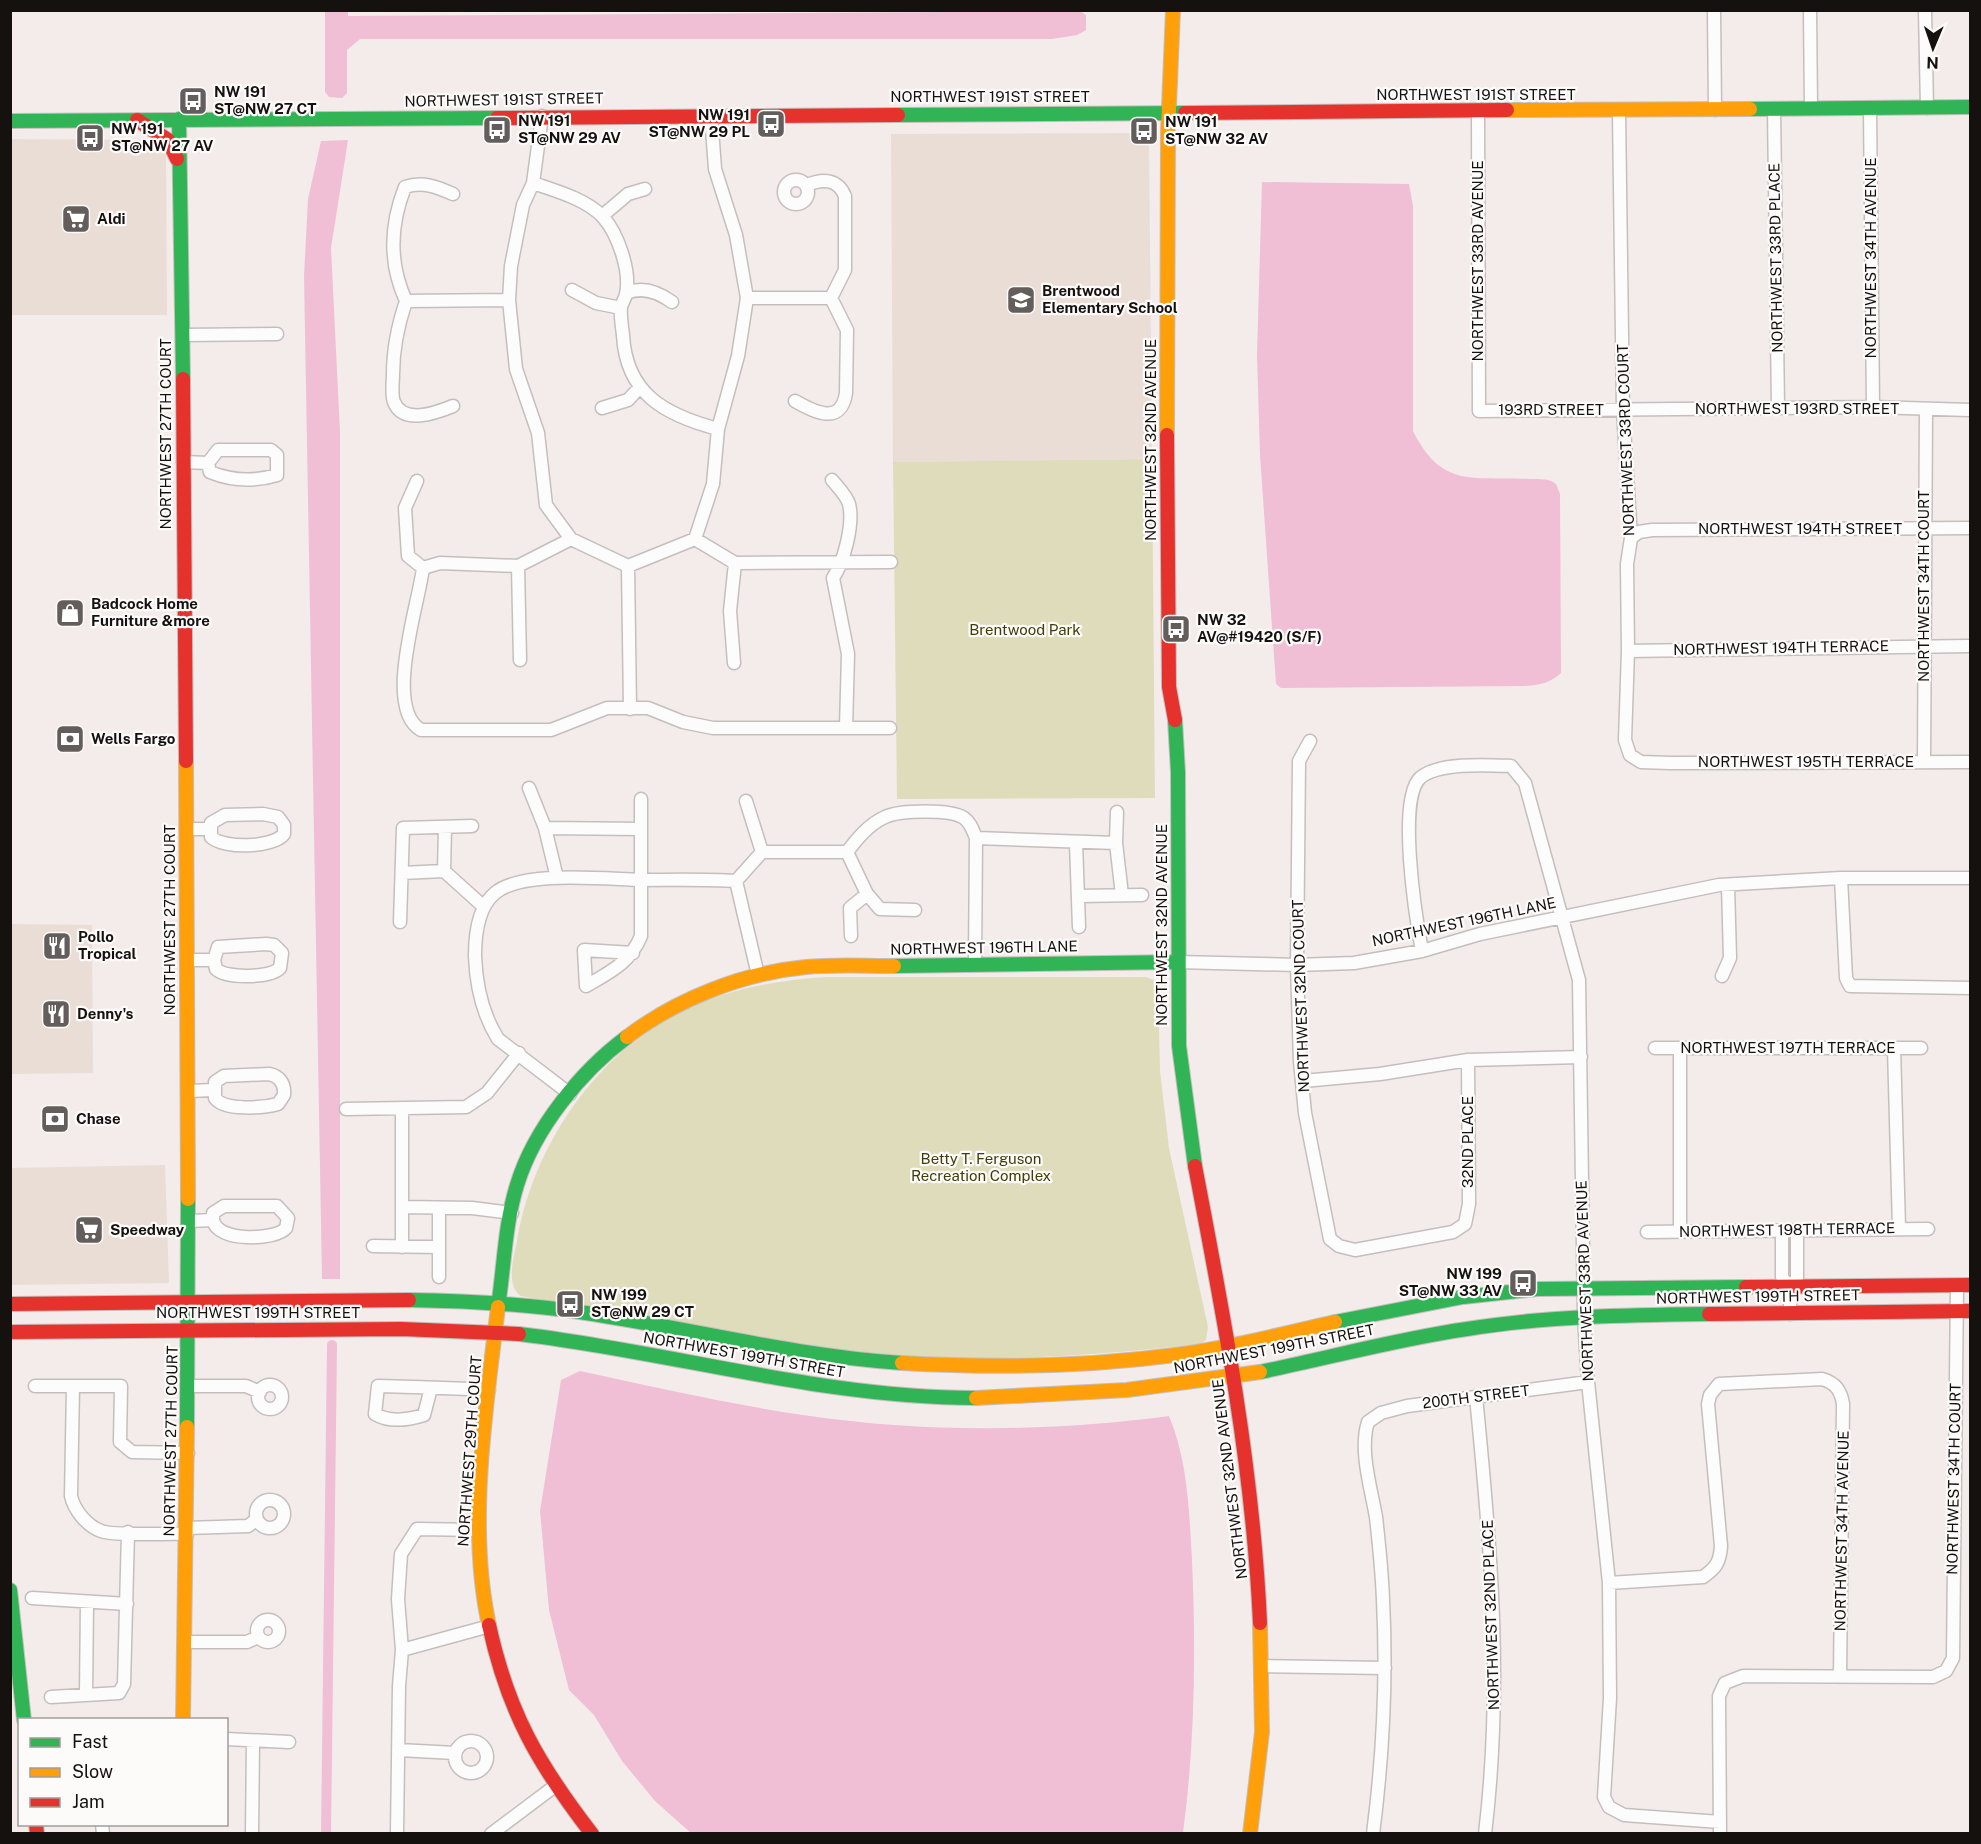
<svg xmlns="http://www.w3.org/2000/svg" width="1981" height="1844" viewBox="0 0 1981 1844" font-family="'Public Sans',sans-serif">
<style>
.built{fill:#e9ddd6}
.green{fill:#dfdcbc}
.water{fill:#f0bed5}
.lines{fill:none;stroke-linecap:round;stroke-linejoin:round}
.canal{stroke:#f0bed5;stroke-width:10}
.street-casing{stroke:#c4bfbd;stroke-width:15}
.fast-casing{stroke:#c4bfbd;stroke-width:16}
.slow-casing{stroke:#c4bfbd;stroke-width:16}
.jam-casing{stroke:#c4bfbd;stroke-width:16}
.street{stroke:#fdfcfc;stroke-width:12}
.fast{stroke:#30b455;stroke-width:14}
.slow{stroke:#ff9f0a;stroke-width:14}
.jam{stroke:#e5322d;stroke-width:14}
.labels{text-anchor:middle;stroke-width:4.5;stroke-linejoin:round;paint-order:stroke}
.poi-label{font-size:15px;font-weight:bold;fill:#15110f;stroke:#fdfbfa;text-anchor:start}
.street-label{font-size:15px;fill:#15110f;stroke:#fdfbfa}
.park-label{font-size:15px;fill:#3f3e05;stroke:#fdfbfa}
</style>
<rect width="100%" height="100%" fill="#f3ecea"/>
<path class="built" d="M1138 133 1149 142 1152 459 893 462 891 134Z
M10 139 152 140 166 155 167 315H11Z
M11 924 92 925 93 1073 11 1074Z
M165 1165 169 1283 11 1285V1168Z"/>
<path class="green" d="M1152 459 1155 798 897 799 893 462Z
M826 977H1146L1154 980 1158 987 1160 1071 1169 1148 1208 1327 1206 1340 1200 1344C1100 1355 998 1363 897 1355 770 1345 646 1319 521 1296 505 1286 514 1257 517 1241 534 1141 602 1044 697 1004 739 987 781 980 826 977Z"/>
<path class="water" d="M325 11H348V16L1080 11 1086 15V30L1077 35 1052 39H360L347 50V93L342 98 329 97 325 92Z
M348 140 331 248 340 432V1279H322L304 276 308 199 321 141Z
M1262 182 1409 184 1413 206V431C1442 489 1472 476 1529 479 1538 479 1549 478 1556 484L1560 494 1561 673C1550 683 1540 685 1525 686L1281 688 1276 684 1260 455 1257 355Z
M580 1371C654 1387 728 1404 803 1415 923 1433 1049 1432 1169 1416 1188 1462 1189 1510 1192 1560 1196 1651 1195 1743 1183 1833L692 1834 655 1801 622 1761 594 1715 569 1690 549 1610 540 1511 561 1380Z"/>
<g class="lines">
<path class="canal" d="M326 1834 332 1345"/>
<g class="street-casing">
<path id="street" d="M1714 10 1715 110
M1810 10 1811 108
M1925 10 1927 108
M1870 108 1873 407
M1774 109 1778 408
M1619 111 1623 410 1631 538 1627 564 1628 651 1625 740 1630 755 1641 762 1670 763 1970 762
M1478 112 1479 411 1873 407 1970 410
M542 116 533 183 523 205 511 266 509 300 516 369 538 433 546 505 571 539
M784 192a12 12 0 1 1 24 0a12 12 0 1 1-24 0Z
M533 183C556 191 586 199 603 217 618 234 631 271 626 294 625 299 622 303 621 307 620 316 622 326 623 335 626 394 665 415 718 429
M602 216 628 194 645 189
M572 290 596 303 621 308
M627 293C643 286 658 292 672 302
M747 298H831
M406 301 509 300
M183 335 277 334
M795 401C814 412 841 426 846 393L847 330 831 298 845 270V196C838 179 823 178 807 185
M453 406C436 413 403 425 394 402 391 395 393 382 393 374 393 348 398 325 406 301 389 264 390 225 405 187 423 181 437 187 453 194
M602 408 628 400 639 388
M183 462 208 463 218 450H271L277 455V475C254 482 232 481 210 472L208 463
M832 480C837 486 847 496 849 504 854 524 844 562 833 578L848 654 846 728
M417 481 405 508 408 556 423 568
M1631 538 1639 532 1652 530 1970 528
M695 539 713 484 718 429 738 356 747 298 736 235 715 169 711 115
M518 566 520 660
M628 566 630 709
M423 568C419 603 383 708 421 730H551L607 708H648L683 722 713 728H890
M423 568 440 563 518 566 571 539 628 566 695 539 735 563 891 562
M1628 651 1970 646
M734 663 730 611 735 563
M1310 741 1299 761 1297 965 1300 1062 1305 1113 1330 1239 1339 1246 1355 1250 1453 1232 1465 1224 1469 1204 1468 1060
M1924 762 1926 411
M529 788 545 828 557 878
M746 801 762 852
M263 814 278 817 284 825V834C273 848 224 849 211 837V823L225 815Z
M545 828 641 829
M186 829H210
M976 838 1116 843 1122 895
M1076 843 1079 927
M1116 843 1117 812
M847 852 867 894 880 909 915 910
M444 871 445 827
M402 873 444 871 484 907
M1841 878 1846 978 1850 986 1970 988
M736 881 758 975
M1078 896 1142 895
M400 922 403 828 472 826
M851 936 850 908 867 894
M266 944 274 945 282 953 280 968C271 978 226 979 216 969L214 960 218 947Z
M1422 951C1416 919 1397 800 1420 778 1438 762 1488 765 1511 766L1525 783 1579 980 1584 1316 1588 1382 1609 1583 1610 1698 1604 1797 1609 1807 1624 1815 1720 1822
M633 953 584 950 586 986C610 972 630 963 641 936V799
M187 960H214
M1177 962 1297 965 1354 963 1422 951 1480 934 1719 885 1841 878H1970
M1722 976 1730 958 1728 885
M1655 1048H1921
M1680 1048V1232
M1894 1048 1899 1228
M269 1074C280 1076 285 1084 284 1095L278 1104C263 1108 224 1111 215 1098V1082L224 1076Z
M1303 1081 1380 1074 1468 1060 1581 1057
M188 1091 214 1090
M570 1094 498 1039C483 1015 476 984 475 956 475 935 478 907 495 893 523 870 604 879 640 880 672 880 704 879 736 881L762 852H847C857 839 869 824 885 817 900 810 951 809 964 818 971 823 973 831 976 838L975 964
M346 1109 466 1107 487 1093 519 1053
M402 1207 472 1208 512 1213
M439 1208V1277
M189 1221 213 1220C217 1243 277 1240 286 1228L288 1218 277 1206H224L213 1213V1220
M1782 1231V1277L1790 1288
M1647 1232 1928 1229
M373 1246 439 1247
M402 1247V1109
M1790 1314V1288L1797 1278V1230
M258 1397a12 12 0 1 1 24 0a12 12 0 1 1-24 0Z
M35 1386H121L120 1442 132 1452 188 1453
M73 1386 71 1496C74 1510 87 1526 101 1531 112 1536 170 1533 187 1534
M188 1386H246L260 1392
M431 1388 424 1415C408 1420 390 1423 375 1414L378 1386C415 1387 452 1388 489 1390
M1476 1397C1491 1547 1503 1683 1485 1834
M256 1514a14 14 0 1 1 28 0a14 14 0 1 1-28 0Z
M187 1528 248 1526 257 1519
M1609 1583 1703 1577C1716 1568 1720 1562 1721 1546L1708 1404 1710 1395 1719 1384 1822 1379C1836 1383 1841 1391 1843 1404L1840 1677
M32 1598 127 1604
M257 1631a11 11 0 1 1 22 0a11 11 0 1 1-22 0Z
M185 1642H247L258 1637
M402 1650 486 1627
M1262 1666 1385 1668
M86 1694 87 1603
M51 1697 119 1693 124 1684 128 1532
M226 1739 289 1742
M455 1757a16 16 0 1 1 32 0a16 16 0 1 1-32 0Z
M399 1750 455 1753
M102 1824 103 1834
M252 1834 253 1742
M397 1834 399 1686 402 1650 398 1599 401 1554 417 1529 479 1530
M491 1834 555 1786
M1373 1834C1383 1756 1387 1678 1383 1600 1382 1572 1379 1544 1376 1517 1371 1488 1359 1450 1368 1422L1381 1413 1407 1406 1588 1382
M1720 1834 1719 1696 1725 1683 1743 1676 1933 1677 1946 1671 1953 1658 1957 1285"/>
</g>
<g class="fast-casing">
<path id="fast" d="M1750 109 1970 107
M898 115 1185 113
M179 119 183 379
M10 121 497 118
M1175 720 1178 772 1179 1046 1195 1166
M894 966 1177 962
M409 1300C469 1301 527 1304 586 1313 692 1329 795 1356 902 1363
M498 1307C504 1267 505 1223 517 1185 534 1129 581 1071 627 1037
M1335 1322 1463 1297 1537 1289 1746 1287
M519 1334C672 1352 821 1398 976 1398
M1260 1372C1329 1358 1397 1339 1467 1329 1547 1316 1628 1315 1709 1314
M187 1427 188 1199
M10 1590 24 1720"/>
</g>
<g class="slow-casing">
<path id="slow" d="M1507 110 1750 109
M1167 435 1168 131 1173 10
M186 761 188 1199
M627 1037C677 999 743 973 806 967 835 964 865 966 894 966
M902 1363C993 1368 1085 1367 1175 1355 1229 1348 1282 1334 1335 1322
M976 1398 1127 1390 1260 1372
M489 1625C467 1526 486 1407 498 1307
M183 1720 187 1427
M1250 1834 1262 1732 1260 1623"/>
</g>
<g class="jam-casing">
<path id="jam" d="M1185 113 1507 110
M497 118 898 115
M137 120 168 140 177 159
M183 379 186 761
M1167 435 1169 687 1175 720
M1195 1166C1224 1317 1253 1468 1260 1623
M1746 1287 1970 1285
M10 1304 409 1300
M1709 1314 1970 1311
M10 1332 401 1329 519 1334
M489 1625C508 1712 538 1764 592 1834
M36 1824 37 1834"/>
</g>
<use href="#street" class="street"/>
<use href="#fast" class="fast"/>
<use href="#slow" class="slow"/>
<use href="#jam" class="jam"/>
</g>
<defs>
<g id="bus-square" transform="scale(1.5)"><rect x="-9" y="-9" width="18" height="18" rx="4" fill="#635e5c" stroke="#fdfbfa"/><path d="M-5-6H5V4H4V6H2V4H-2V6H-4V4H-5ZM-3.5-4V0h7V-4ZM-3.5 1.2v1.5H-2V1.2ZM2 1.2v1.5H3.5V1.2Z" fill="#fff"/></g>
<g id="supermarket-square" transform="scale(1.5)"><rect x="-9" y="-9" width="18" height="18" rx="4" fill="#635e5c" stroke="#fdfbfa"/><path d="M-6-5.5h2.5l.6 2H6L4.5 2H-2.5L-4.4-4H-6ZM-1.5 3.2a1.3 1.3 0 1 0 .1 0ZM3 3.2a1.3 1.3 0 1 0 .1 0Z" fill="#fff"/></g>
<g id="school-square" transform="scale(1.5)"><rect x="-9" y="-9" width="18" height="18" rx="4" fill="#635e5c" stroke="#fdfbfa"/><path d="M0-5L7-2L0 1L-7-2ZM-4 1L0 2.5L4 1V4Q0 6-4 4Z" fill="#fff"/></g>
<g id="shop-square" transform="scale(1.5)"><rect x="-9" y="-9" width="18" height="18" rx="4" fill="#635e5c" stroke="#fdfbfa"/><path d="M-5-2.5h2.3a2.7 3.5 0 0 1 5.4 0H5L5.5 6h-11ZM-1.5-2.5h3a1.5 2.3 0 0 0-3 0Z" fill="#fff"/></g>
<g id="bank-square" transform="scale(1.5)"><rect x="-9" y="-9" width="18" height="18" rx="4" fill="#635e5c" stroke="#fdfbfa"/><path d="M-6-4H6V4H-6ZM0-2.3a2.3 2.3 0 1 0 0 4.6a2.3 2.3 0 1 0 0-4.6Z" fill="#fff"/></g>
<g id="restaurant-square" transform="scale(1.5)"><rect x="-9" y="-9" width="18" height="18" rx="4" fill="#635e5c" stroke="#fdfbfa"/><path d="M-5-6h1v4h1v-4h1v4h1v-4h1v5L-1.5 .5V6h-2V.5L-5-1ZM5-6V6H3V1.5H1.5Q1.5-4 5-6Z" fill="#fff"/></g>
</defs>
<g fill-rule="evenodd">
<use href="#bus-square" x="193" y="101"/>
<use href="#bus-square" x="771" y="124"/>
<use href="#bus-square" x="497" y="130"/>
<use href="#bus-square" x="1144" y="131"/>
<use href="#bus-square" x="90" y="138"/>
<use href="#supermarket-square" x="76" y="219"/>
<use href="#school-square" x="1021" y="300"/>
<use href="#shop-square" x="70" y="613"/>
<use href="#bus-square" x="1176" y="629"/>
<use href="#bank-square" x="70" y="739"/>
<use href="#restaurant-square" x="57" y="946"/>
<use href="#restaurant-square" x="56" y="1014"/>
<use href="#bank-square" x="55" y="1119"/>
<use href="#supermarket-square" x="89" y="1230"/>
<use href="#bus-square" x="1523" y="1283"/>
<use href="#bus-square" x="570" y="1304"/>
</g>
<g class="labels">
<g class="poi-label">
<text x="214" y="97">NW 191<tspan x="214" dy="17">ST@NW 27 CT</tspan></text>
<text x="750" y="120" text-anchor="end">NW 191<tspan x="750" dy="17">ST@NW 29 PL</tspan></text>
<text x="518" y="126">NW 191<tspan x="518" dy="17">ST@NW 29 AV</tspan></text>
<text x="1165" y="127">NW 191<tspan x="1165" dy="17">ST@NW 32 AV</tspan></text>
<text x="111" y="134">NW 191<tspan x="111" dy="17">ST@NW 27 AV</tspan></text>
<text x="97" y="224">Aldi</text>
<text x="1042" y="296">Brentwood<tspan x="1042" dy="17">Elementary School</tspan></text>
<text x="91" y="609">Badcock Home<tspan x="91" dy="17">Furniture &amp;more</tspan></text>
<text x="1197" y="625">NW 32<tspan x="1197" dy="17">AV@#19420 (S/F)</tspan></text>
<text x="91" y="744">Wells Fargo</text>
<text x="78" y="942">Pollo<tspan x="78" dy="17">Tropical</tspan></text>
<text x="77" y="1019">Denny's</text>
<text x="76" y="1124">Chase</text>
<text x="110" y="1235">Speedway</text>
<text x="1502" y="1279" text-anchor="end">NW 199<tspan x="1502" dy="17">ST@NW 33 AV</tspan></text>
<text x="591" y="1300">NW 199<tspan x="591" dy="17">ST@NW 29 CT</tspan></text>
</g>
<g class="street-label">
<text x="1476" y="100">NORTHWEST 191ST STREET</text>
<text x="990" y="102">NORTHWEST 191ST STREET</text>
<text transform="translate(504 100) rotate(-1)" y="5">NORTHWEST 191ST STREET</text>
<text transform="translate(1776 258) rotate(-91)" y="5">NORTHWEST 33RD PLACE</text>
<text transform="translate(1871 258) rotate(-90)" y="5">NORTHWEST 34TH AVENUE</text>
<text transform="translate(1478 261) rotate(-90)" y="5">NORTHWEST 33RD AVENUE</text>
<text x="1797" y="414">NORTHWEST 193RD STREET</text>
<text x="1551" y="415">193RD STREET</text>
<text transform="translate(166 434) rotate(-90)" y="5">NORTHWEST 27TH COURT</text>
<text transform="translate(1151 440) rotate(-90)" y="5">NORTHWEST 32ND AVENUE</text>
<text transform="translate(1626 440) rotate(-92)" y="5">NORTHWEST 33RD COURT</text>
<text x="1800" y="534">NORTHWEST 194TH STREET</text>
<text transform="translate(1924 586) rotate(-90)" y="5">NORTHWEST 34TH COURT</text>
<text transform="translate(1781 648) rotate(-1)" y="5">NORTHWEST 194TH TERRACE</text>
<text x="1806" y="767">NORTHWEST 195TH TERRACE</text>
<text transform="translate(170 920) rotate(-90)" y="5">NORTHWEST 27TH COURT</text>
<text transform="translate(1464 922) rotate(-12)" y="5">NORTHWEST 196TH LANE</text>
<text transform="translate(1162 925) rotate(-90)" y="5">NORTHWEST 32ND AVENUE</text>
<text transform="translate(984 948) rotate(-1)" y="5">NORTHWEST 196TH LANE</text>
<text transform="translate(1301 996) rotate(-92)" y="5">NORTHWEST 32ND COURT</text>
<text x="1788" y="1053">NORTHWEST 197TH TERRACE</text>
<text transform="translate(1468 1142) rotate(-90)" y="5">32ND PLACE</text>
<text transform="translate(1787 1230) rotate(-1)" y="5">NORTHWEST 198TH TERRACE</text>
<text transform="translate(1585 1281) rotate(-92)" y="5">NORTHWEST 33RD AVENUE</text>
<text transform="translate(1758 1297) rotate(-1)" y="5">NORTHWEST 199TH STREET</text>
<text x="258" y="1318">NORTHWEST 199TH STREET</text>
<text transform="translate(1274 1349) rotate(-11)" y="5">NORTHWEST 199TH STREET</text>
<text transform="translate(744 1355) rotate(10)" y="5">NORTHWEST 199TH STREET</text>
<text transform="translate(1476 1397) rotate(-7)" y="5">200TH STREET</text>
<text transform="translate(171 1441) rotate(-89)" y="5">NORTHWEST 27TH COURT</text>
<text transform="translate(470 1451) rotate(-86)" y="5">NORTHWEST 29TH COURT</text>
<text transform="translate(1230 1479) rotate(-97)" y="5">NORTHWEST 32ND AVENUE</text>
<text transform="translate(1954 1479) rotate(-89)" y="5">NORTHWEST 34TH COURT</text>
<text transform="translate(1842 1531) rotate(-89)" y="5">NORTHWEST 34TH AVENUE</text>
<text transform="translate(1491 1615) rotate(-92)" y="5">NORTHWEST 32ND PLACE</text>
</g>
<g class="park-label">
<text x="1025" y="635">Brentwood Park</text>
<text x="981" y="1164">Betty T. Ferguson<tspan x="981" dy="17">Recreation Complex</tspan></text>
</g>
</g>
<rect width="1981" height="1844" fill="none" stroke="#15110f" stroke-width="24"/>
<rect x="18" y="1718" width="210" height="108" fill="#fdfbfa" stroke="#a09d9c" stroke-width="1.5"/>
<rect x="30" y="1738" width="30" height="9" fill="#30b455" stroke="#a09d9c" stroke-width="1.5"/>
<text x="72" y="1748" font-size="18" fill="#15110f">Fast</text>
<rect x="30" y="1768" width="30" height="9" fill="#ff9f0a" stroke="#a09d9c" stroke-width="1.5"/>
<text x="72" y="1778" font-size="18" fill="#15110f">Slow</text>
<rect x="30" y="1798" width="30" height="9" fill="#e5322d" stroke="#a09d9c" stroke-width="1.5"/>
<text x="72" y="1808" font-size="18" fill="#15110f">Jam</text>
<g transform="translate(1933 48) rotate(182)" stroke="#fdfbfa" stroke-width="4.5" paint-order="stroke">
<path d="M0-4.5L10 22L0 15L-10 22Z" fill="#15110f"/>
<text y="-9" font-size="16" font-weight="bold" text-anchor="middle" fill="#15110f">N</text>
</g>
</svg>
